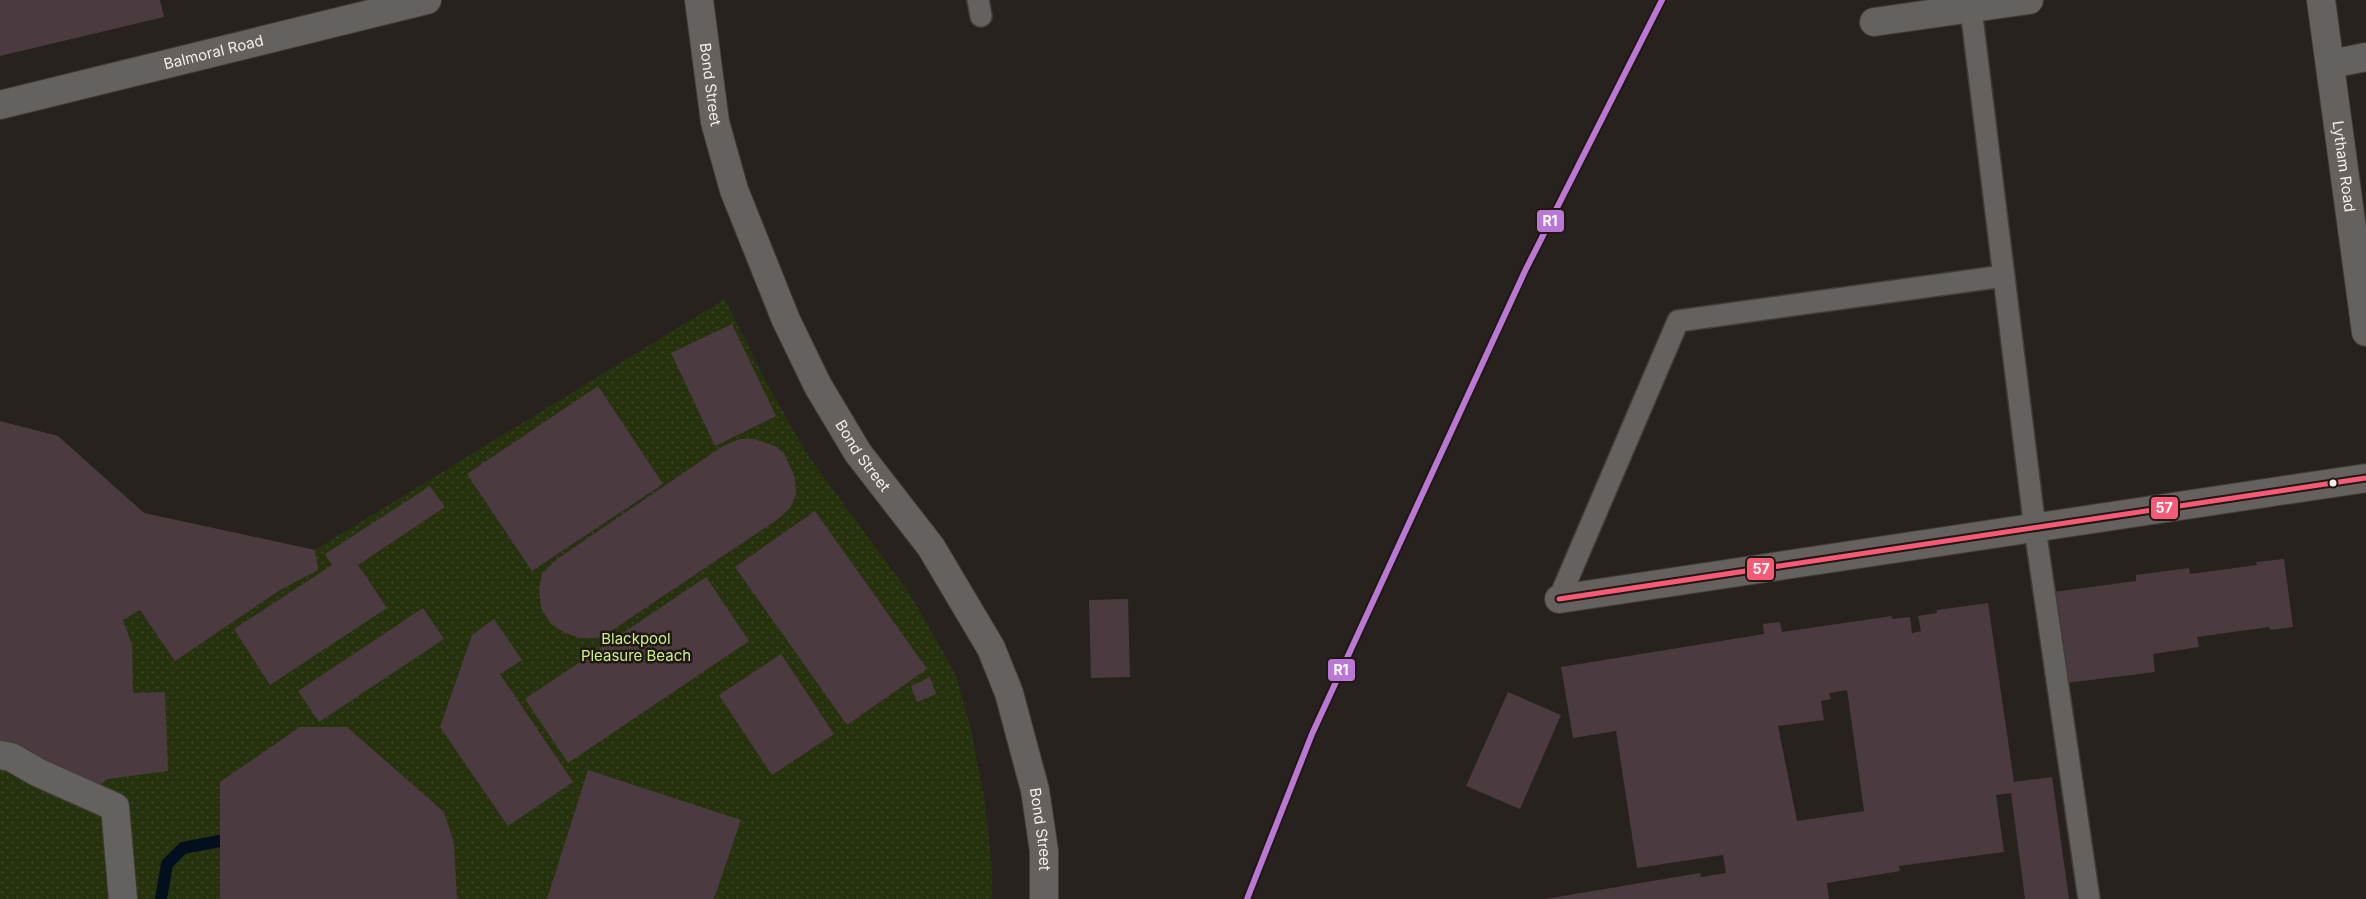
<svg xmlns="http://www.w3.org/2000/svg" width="2366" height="899" viewBox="0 0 2366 899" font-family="Inter,sans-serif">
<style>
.grass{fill:url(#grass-dots)}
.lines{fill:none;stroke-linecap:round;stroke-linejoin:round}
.stream{stroke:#040f1e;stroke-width:12}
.building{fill:#4b3a40;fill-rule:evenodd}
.service-casing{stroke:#403d3a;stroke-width:24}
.pedestrian-casing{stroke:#403d3a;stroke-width:30}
.minor-casing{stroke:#403d3a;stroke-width:30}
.secondary-casing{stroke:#403d3a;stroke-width:30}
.service{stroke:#65615e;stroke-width:21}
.pedestrian{stroke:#65615e;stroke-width:28}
.minor{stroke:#65615e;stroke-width:28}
.secondary{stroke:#65615e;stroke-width:28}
.bus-1-casing{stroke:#211811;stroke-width:9}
.bus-1{stroke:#f75a77;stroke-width:5}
.rail-1-casing{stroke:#211811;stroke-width:10}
.rail-1{stroke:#ba77d6;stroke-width:6}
.bus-dot{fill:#f4eee9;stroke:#211811;stroke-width:2}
.labels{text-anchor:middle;stroke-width:5;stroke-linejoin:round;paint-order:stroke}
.street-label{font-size:15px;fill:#f4eee9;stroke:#211811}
.park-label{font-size:15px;fill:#c9f288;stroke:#211811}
.line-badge{stroke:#211811;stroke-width:2}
.badge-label{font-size:14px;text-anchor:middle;font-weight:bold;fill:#fff}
</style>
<defs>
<pattern id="grass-dots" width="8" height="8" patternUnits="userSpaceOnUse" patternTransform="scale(1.25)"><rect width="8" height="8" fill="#26320d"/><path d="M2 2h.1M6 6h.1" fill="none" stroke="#3b4624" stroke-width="1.8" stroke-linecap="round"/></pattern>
</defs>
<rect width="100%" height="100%" fill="#27221e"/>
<path class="grass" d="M725 299 766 382 809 457 912 597 956 675 971 730 985 802 992 869V899H0V421L58 436 144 513 315 550Z"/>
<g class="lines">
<path class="stream" d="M161 899 167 864 183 848 220 841"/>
</g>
<path class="building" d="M0 0H160L164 17 0 56Z
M732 324 776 416 715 446 671 353Z
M598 386 663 484 532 571 467 474Z
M0 421 58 436 144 513 315 550 318 570 280 590 175 661 140 610 123 620 132 645 133 693 165 692 168 771 108 779 71 804 40 790 36 761 0 745Z
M740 439H754L775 446 784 453 795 478 796 495 790 508 778 519 605 635 595 638H581L565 633 551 624 541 608 539 589 542 574 557 559 723 446Z
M430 486 445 507 358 565 387 608 270 685 234 629 332 565 325 554Z
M815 511 927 669 847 725 735 567Z
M2284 559 2293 627 2270 630 2269 627 2197 637 2199 647 2153 654 2155 672 2066 683 2053 592 2136 581V575L2189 568 2190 574 2257 565 2256 562Z
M706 577 749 641 568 763 525 699Z
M1128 599 1130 677 1091 678 1089 600Z
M1988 603 2014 782 2052 777 2069 899H2025L2011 793 1996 795 2004 852 1899 866 1900 871 1827 883 1829 899H1545L1700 873 1701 877 1726 873 1723 855 1637 868 1616 731 1573 738 1561 667 1764 634 1763 624 1780 622 1782 632 1892 616V619L1910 617 1912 633 1921 631 1918 616 1937 613V610ZM1847 690 1864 811 1797 821 1778 726 1824 720 1821 701 1831 699 1829 693Z
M423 608 444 639 319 722 298 691Z
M494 619 522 660 500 674 573 782 508 826 440 727 472 635Z
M781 654 834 734 772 775 719 695Z
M930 677 936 694 917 702 911 686Z
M1508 692 1561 715 1520 809 1466 786Z
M300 727H347L444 812 454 843 457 899H220V782Z
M588 770 741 820 714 899H547Z"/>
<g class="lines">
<g class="service-casing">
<path id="service" d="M978 0 981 16
M1971 9 2035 529 2089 899
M1559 599 1678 321 2004 276"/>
</g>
<g class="pedestrian-casing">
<path id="pedestrian" d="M0 755 11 757 37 772 115 807 123 899"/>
</g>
<g class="minor-casing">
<g id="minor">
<path id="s1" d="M699 0 715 122 734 190 786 320 818 386 858 453 931 547 991 648 1009 693 1035 790 1044 851V899"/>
<path d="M1874 22 2029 0"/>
<path d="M2331 64 2366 57"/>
<path id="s2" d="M0 105 427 0"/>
<path d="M1559 599 2366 478"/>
</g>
</g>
<g class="secondary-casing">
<g id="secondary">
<path id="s3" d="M2321 0 2366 332"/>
</g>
</g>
<use href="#service" class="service"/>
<use href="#pedestrian" class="pedestrian"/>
<use href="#minor" class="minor"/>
<use href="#secondary" class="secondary"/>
<g class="bus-1-casing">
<path id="bus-1" d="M1559 599 2366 478"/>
</g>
<use href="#bus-1" class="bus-1"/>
<g class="rail-1-casing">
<path id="rail-1" d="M1247 899 1312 734 1525 271 1662 0"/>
</g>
<use href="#rail-1" class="rail-1"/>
</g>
<circle class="bus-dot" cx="2333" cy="483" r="4.5"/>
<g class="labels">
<g class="street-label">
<text dy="5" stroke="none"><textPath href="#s2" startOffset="220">Balmoral Road</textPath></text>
<text dy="5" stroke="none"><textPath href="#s1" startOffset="85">Bond Street</textPath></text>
<text dy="5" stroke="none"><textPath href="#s3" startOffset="168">Lytham Road</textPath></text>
<text dy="5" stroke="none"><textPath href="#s1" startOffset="490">Bond Street</textPath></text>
<text dy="5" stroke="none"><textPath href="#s1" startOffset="910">Bond Street</textPath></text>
</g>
<g class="park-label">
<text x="636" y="644">Blackpool<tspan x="636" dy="17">Pleasure Beach</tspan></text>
</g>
</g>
<g class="line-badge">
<rect x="1536" y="209" width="29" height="24" rx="5" fill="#ba77d6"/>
<rect x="2150" y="496" width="29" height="24" rx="5" fill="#f75a77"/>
<rect x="1746" y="557" width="29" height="24" rx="5" fill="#f75a77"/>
<rect x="1327" y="658" width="29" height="24" rx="5" fill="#ba77d6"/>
</g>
<g class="badge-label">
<text x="1550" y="226">R1</text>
<text x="2164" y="513">57</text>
<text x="1761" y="574">57</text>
<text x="1341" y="675">R1</text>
</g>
</svg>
